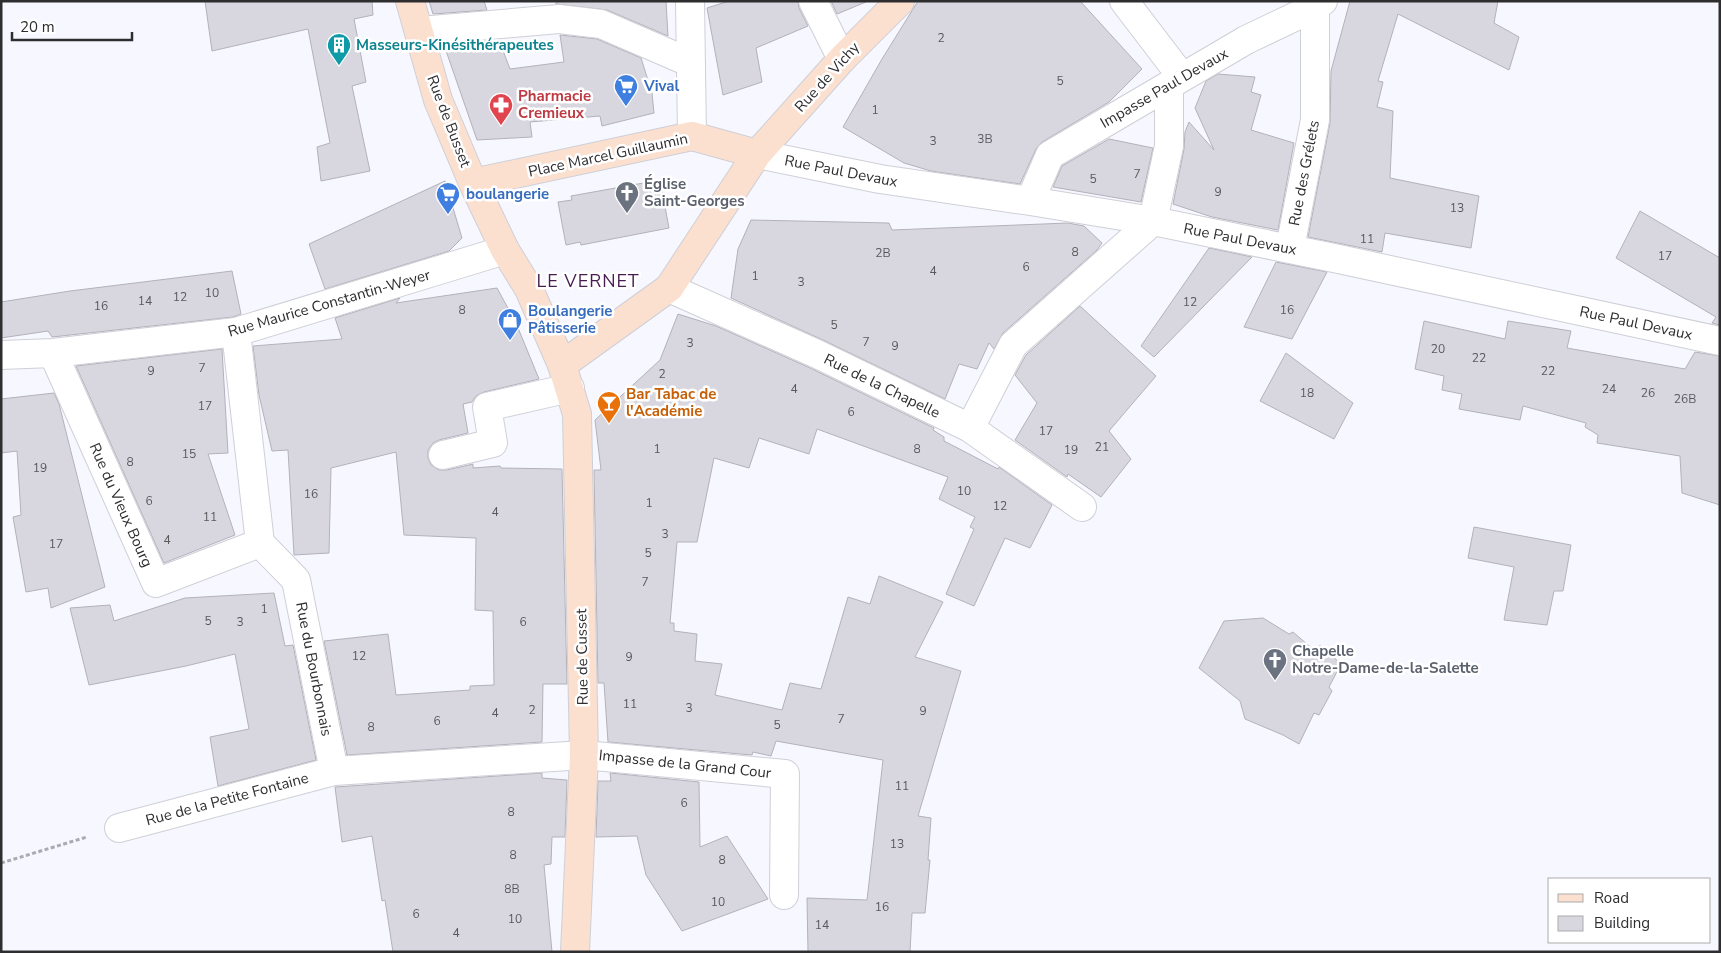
<svg xmlns="http://www.w3.org/2000/svg" width="1721" height="953" viewBox="0 0 1721 953" font-family="'Nunito Sans',sans-serif">
<style>
.building{fill:#d8d7df;stroke:#b3b2ba}
.lines{fill:none;stroke-linecap:round;stroke-linejoin:round}
.street-casing{stroke:#cfcfd7;stroke-width:30}
.secondary-casing{stroke:#cfcfd7;stroke-width:30}
.path{stroke:#aaaab0;stroke-width:3;stroke-dasharray:4 2.5;stroke-linecap:butt}
.street{stroke:#fff;stroke-width:28}
.secondary{stroke:#fbe0cf;stroke-width:28}
.labels{text-anchor:middle;stroke-width:5;stroke-linejoin:round;paint-order:stroke}
.number-label{font-size:12px;fill:#58585c}
.culture-label{font-size:15px;font-weight:bold;fill:#0d838f;stroke:#fff;text-anchor:start}
.street-label{font-size:15px;fill:#2e2e31;stroke:#fff}
.shop-label{font-size:15px;font-weight:bold;fill:#366cbe;stroke:#fff;text-anchor:start}
.health-label{font-size:15px;font-weight:bold;fill:#be3a42;stroke:#fff;text-anchor:start}
.worship-label{font-size:15px;font-weight:bold;fill:#5b616d;stroke:#fff;text-anchor:start}
.food-label{font-size:15px;font-weight:bold;fill:#c56008;stroke:#fff;text-anchor:start}
.quarter-label{font-size:18px;letter-spacing:1px;fill:#471d51;stroke:#fff}
</style>
<rect width="100%" height="100%" fill="#f7f7ff"/>
<path class="building" d="M205 1H372L373 15 354 19 366 82 352 86 370 171 321 181 317 147 330 143 308 29 212 51Z
M429 1H484L487 10 433 14Z
M556 1H666L668 36 607 10 556 4Z
M729 1H798L799 8 808 26 756 48 762 82 723 95 707 8Z
M831 1H866V2L837 14Z
M918 1H1080L1142 69 1109 102 1042 142 1036 149 1020 184 931 171 904 163 843 127 882 59Z
M1350 1H1498L1494 23 1519 37 1509 70 1398 14 1378 81 1383 82 1377 107 1393 111 1390 178 1479 196 1471 248 1385 233 1382 252 1308 237 1330 123 1331 71Z
M560 35 597 39 641 58 652 93 654 113 602 126 600 116 530 122 532 137 477 140 444 45 499 40 510 69 564 62Z
M1218 74 1255 77 1251 92 1261 95 1251 130 1294 143 1278 230 1212 217 1173 204 1184 149 1185 132 1189 122 1214 150 1195 108 1206 81Z
M1109 139 1153 148 1141 202 1053 187 1062 166Z
M660 180 669 228 581 245 580 242 566 245 558 202 572 200 571 196Z
M445 181 462 238 449 251 325 289 309 244Z
M1640 211 1720 258V325L1712 323 1716 317 1616 258Z
M751 220 889 223 892 230 1068 223 1084 226 1102 243 1097 250 1003 333 994 349 989 343 977 369 959 364 945 399 823 340 731 298 738 249Z
M1209 248 1252 257 1154 357 1141 346Z
M1276 262 1327 272 1292 339 1244 327Z
M232 271 241 314 233 317 52 337 48 331 1 338V302L70 291Z
M497 288 516 323 539 379 484 392 476 396 472 402 463 404 468 433 439 440 433 443 428 450V458L431 465 439 470H447L473 464V468L500 466 501 468 562 469 567 684H543L542 742 347 755 324 641 388 634 396 695 470 690V686L494 685 493 611 475 610 476 538 404 535 396 452 331 468 329 553 294 555 288 450 272 451 259 395 253 346 342 339 335 318 400 298 396 303Z
M1080 306 1156 376 1109 431 1131 459 1101 497 1068 474 1067 477 1015 440 1037 403 1015 375 1026 355Z
M678 314 716 326 810 368 934 428 933 430 944 437V441L998 469 999 467 1052 505 1030 548 1005 538 974 606 946 594 974 529 970 527 975 517 939 499 948 477 817 429 809 454 759 438 749 468 714 458 697 542H677L670 623H674V631L697 634 695 661 722 664 715 695 782 710 790 683 821 689 848 597 870 604 879 576 943 602 915 657 961 671 918 816 931 818 928 860H930L925 913H912L910 952H808L807 898 867 900 883 760 776 741 771 756 753 752 752 755 608 742 604 683H598L594 470H601L595 420 660 360Z
M1424 321 1505 339 1508 321 1571 331 1567 348 1685 369 1695 352 1720 356V505L1682 493 1680 456 1597 443 1598 435 1585 427 1586 423 1523 406 1520 420 1459 409 1462 394 1442 390 1444 376 1415 369Z
M222 349 228 453 208 454 235 535 164 563 76 366Z
M1286 353 1353 403 1334 439 1260 401Z
M54 393 59 404 105 587 51 608 48 588 26 592 13 517 21 515 17 451 1 453V399Z
M1474 527 1571 545 1563 591H1554L1547 625 1504 620 1514 567 1468 558Z
M274 593 285 646 293 645 316 760 218 786 210 737 249 729 235 654 186 666 89 685 70 608 110 605 114 621 185 598Z
M1263 618 1289 634 1293 632 1315 651 1320 645 1341 664 1329 687 1332 691 1319 715 1314 713 1299 744 1283 735 1245 719 1240 701 1199 668 1224 621Z
M542 773V778L567 780 565 837H552L551 864 544 865 552 952H393L385 900 382 901 372 836 342 842 335 787Z
M610 773 699 782 700 847 727 836 768 899 682 931 646 875 637 836 596 837 598 781H611Z"/>
<g class="lines">
<g class="street-casing">
<path id="street" d="M690 1 692 136
M813 1 842 59
M1124 1 1182 77
M420 31 559 19 601 24 691 63
M757 154 880 179 1030 201 1153 221 1334 258 1720 341
M1030 201 1050 155 1246 40 1315 7 1323 1
M1290 248 1315 120V7
M669 288 817 354 970 428 1082 507
M236 332 260 543 296 580 334 771 584 755 785 774 784 895
M53 353 156 583 260 543
M1 355 53 353 236 332 505 250
M970 428 1013 345 1153 221 1169 146V85
M443 455 493 443 487 407 570 388
M119 828 334 771"/>
</g>
<g class="secondary-casing">
<path id="secondary" d="M410 1 438 100 473 183 505 250 529 289 562 365 577 414 584 755 575 952
M473 183 692 136 757 154
M562 365 669 288 757 154 842 59 900 1"/>
</g>
<path class="path" d="M1 863 87 837"/>
<use href="#street" class="street"/>
<use href="#secondary" class="secondary"/>
</g>
<defs>
<g id="building-pin" transform="scale(1.25)"><path d="M0 17L-7.5 6A9.5 9.5 0 1 1 7.5 6Z" fill="#0f9aa8" stroke="#fff"/><path d="M-4-6H4V6H1V3H-1V6H-4ZM-2.5-4.3h1.7v1.8h-1.7ZM.8-4.3h1.7v1.8H.8ZM-2.5-1h1.7V.8h-1.7ZM.8-1h1.7V.8H.8Z" fill="#fff"/></g>
<g id="supermarket-pin" transform="scale(1.25)"><path d="M0 17L-7.5 6A9.5 9.5 0 1 1 7.5 6Z" fill="#3f7fe0" stroke="#fff"/><path d="M-6-5.5h2.5l.6 2H6L4.5 2H-2.5L-4.4-4H-6ZM-1.5 3.2a1.3 1.3 0 1 0 .1 0ZM3 3.2a1.3 1.3 0 1 0 .1 0Z" fill="#fff"/></g>
<g id="pharmacy-pin" transform="scale(1.25)"><path d="M0 17L-7.5 6A9.5 9.5 0 1 1 7.5 6Z" fill="#e0444e" stroke="#fff"/><path d="M-2-6h4v4h4v4h-4v4h-4v-4h-4v-4h4Z" fill="#fff"/></g>
<g id="church-pin" transform="scale(1.25)"><path d="M0 17L-7.5 6A9.5 9.5 0 1 1 7.5 6Z" fill="#6b7280" stroke="#fff"/><path d="M-1.2-6h2.4v3.5h3.3v2.4h-3.3V6h-2.4V-.1h-3.3v-2.4h3.3Z" fill="#fff"/></g>
<g id="shop-pin" transform="scale(1.25)"><path d="M0 17L-7.5 6A9.5 9.5 0 1 1 7.5 6Z" fill="#3f7fe0" stroke="#fff"/><path d="M-5-2.5h2.3a2.7 3.5 0 0 1 5.4 0H5L5.5 6h-11ZM-1.5-2.5h3a1.5 2.3 0 0 0-3 0Z" fill="#fff"/></g>
<g id="bar-pin" transform="scale(1.25)"><path d="M0 17L-7.5 6A9.5 9.5 0 1 1 7.5 6Z" fill="#e8710a" stroke="#fff"/><path d="M-6-5H6L.8 .8V4.5H3.5V6h-7V4.5H-.8V.8Z" fill="#fff"/></g>
</defs>
<g fill-rule="evenodd">
<use href="#building-pin" x="339" y="45"/>
<use href="#supermarket-pin" x="626" y="86"/>
<use href="#pharmacy-pin" x="501" y="105"/>
<use href="#church-pin" x="627" y="193"/>
<use href="#supermarket-pin" x="448" y="194"/>
<use href="#shop-pin" x="510" y="320"/>
<use href="#bar-pin" x="609" y="403"/>
<use href="#church-pin" x="1275" y="660"/>
</g>
<g class="labels">
<g class="number-label">
<text x="941" y="42">2</text>
<text x="1060" y="85">5</text>
<text x="875" y="114">1</text>
<text x="985" y="143">3B</text>
<text x="933" y="145">3</text>
<text x="1137" y="178">7</text>
<text x="1093" y="183">5</text>
<text x="1218" y="196">9</text>
<text x="1457" y="212">13</text>
<text x="1367" y="243">11</text>
<text x="1075" y="256">8</text>
<text x="883" y="257">2B</text>
<text x="1665" y="260">17</text>
<text x="1026" y="271">6</text>
<text x="933" y="275">4</text>
<text x="755" y="280">1</text>
<text x="801" y="286">3</text>
<text x="212" y="297">10</text>
<text x="180" y="301">12</text>
<text x="145" y="305">14</text>
<text x="1190" y="306">12</text>
<text x="101" y="310">16</text>
<text x="462" y="314">8</text>
<text x="1287" y="314">16</text>
<text x="834" y="329">5</text>
<text x="866" y="346">7</text>
<text x="690" y="347">3</text>
<text x="895" y="350">9</text>
<text x="1438" y="353">20</text>
<text x="1479" y="362">22</text>
<text x="202" y="372">7</text>
<text x="151" y="375">9</text>
<text x="1548" y="375">22</text>
<text x="662" y="378">2</text>
<text x="794" y="393">4</text>
<text x="1609" y="393">24</text>
<text x="1307" y="397">18</text>
<text x="1648" y="397">26</text>
<text x="1685" y="403">26B</text>
<text x="205" y="410">17</text>
<text x="851" y="416">6</text>
<text x="1046" y="435">17</text>
<text x="1102" y="451">21</text>
<text x="657" y="453">1</text>
<text x="917" y="453">8</text>
<text x="1071" y="454">19</text>
<text x="189" y="458">15</text>
<text x="130" y="466">8</text>
<text x="40" y="472">19</text>
<text x="964" y="495">10</text>
<text x="311" y="498">16</text>
<text x="149" y="505">6</text>
<text x="649" y="507">1</text>
<text x="1000" y="510">12</text>
<text x="495" y="516">4</text>
<text x="210" y="521">11</text>
<text x="665" y="538">3</text>
<text x="167" y="544">4</text>
<text x="56" y="548">17</text>
<text x="648" y="557">5</text>
<text x="645" y="586">7</text>
<text x="264" y="613">1</text>
<text x="208" y="625">5</text>
<text x="240" y="626">3</text>
<text x="523" y="626">6</text>
<text x="359" y="660">12</text>
<text x="629" y="661">9</text>
<text x="630" y="708">11</text>
<text x="689" y="712">3</text>
<text x="532" y="714">2</text>
<text x="923" y="715">9</text>
<text x="495" y="717">4</text>
<text x="841" y="723">7</text>
<text x="437" y="725">6</text>
<text x="777" y="729">5</text>
<text x="371" y="731">8</text>
<text x="902" y="790">11</text>
<text x="684" y="807">6</text>
<text x="511" y="816">8</text>
<text x="897" y="848">13</text>
<text x="513" y="859">8</text>
<text x="722" y="864">8</text>
<text x="512" y="893">8B</text>
<text x="718" y="906">10</text>
<text x="882" y="911">16</text>
<text x="416" y="918">6</text>
<text x="515" y="923">10</text>
<text x="822" y="929">14</text>
<text x="456" y="937">4</text>
</g>
<g class="culture-label">
<text x="356" y="50">Masseurs-Kinésithérapeutes</text>
</g>
<g class="street-label">
<text transform="translate(827 77) rotate(-48)" y="5">Rue de Vichy</text>
<text transform="translate(1164 88) rotate(-30)" y="5">Impasse Paul Devaux</text>
<text transform="translate(449 121) rotate(69)" y="5">Rue de Busset</text>
<text transform="translate(608 155) rotate(-12)" y="5">Place Marcel Guillaumin</text>
<text transform="translate(841 171) rotate(11)" y="5">Rue Paul Devaux</text>
<text transform="translate(1304 173) rotate(-79)" y="5">Rue des Grélets</text>
<text transform="translate(1240 239) rotate(11)" y="5">Rue Paul Devaux</text>
<text transform="translate(329 303) rotate(-16)" y="5">Rue Maurice Constantin-Weyer</text>
<text transform="translate(1636 323) rotate(12)" y="5">Rue Paul Devaux</text>
<text transform="translate(882 386) rotate(26)" y="5">Rue de la Chapelle</text>
<text transform="translate(121 505) rotate(66)" y="5">Rue du Vieux Bourg</text>
<text transform="translate(582 657) rotate(-91)" y="5">Rue de Cusset</text>
<text transform="translate(314 669) rotate(79)" y="5">Rue du Bourbonnais</text>
<text transform="translate(685 764) rotate(6)" y="5">Impasse de la Grand Cour</text>
<text transform="translate(227 799) rotate(-15)" y="5">Rue de la Petite Fontaine</text>
</g>
<g class="shop-label">
<text x="644" y="91">Vival</text>
<text x="466" y="199">boulangerie</text>
<text x="528" y="316">Boulangerie<tspan x="528" dy="17">Pâtisserie</tspan></text>
</g>
<g class="health-label">
<text x="518" y="101">Pharmacie<tspan x="518" dy="17">Cremieux</tspan></text>
</g>
<g class="worship-label">
<text x="644" y="189">Église<tspan x="644" dy="17">Saint-Georges</tspan></text>
<text x="1292" y="656">Chapelle<tspan x="1292" dy="17">Notre-Dame-de-la-Salette</tspan></text>
</g>
<g class="food-label">
<text x="626" y="399">Bar Tabac de<tspan x="626" dy="17">l'Académie</tspan></text>
</g>
<g class="quarter-label">
<text x="588" y="287">LE VERNET</text>
</g>
</g>
<rect width="1721" height="953" fill="none" stroke="#2e2e31" stroke-width="5"/>
<rect x="1548" y="878" width="162" height="65" fill="#ffffff" stroke="#ababad"/>
<rect x="1558" y="894" width="25" height="8" fill="#fbe0cf" stroke="#ababad"/>
<text x="1594" y="903" font-size="15" fill="#2e2e31">Road</text>
<rect x="1558" y="916" width="25" height="15" fill="#d8d7df" stroke="#ababad"/>
<text x="1594" y="928" font-size="15" fill="#2e2e31">Building</text>
<path d="M12 32v8h120v-8" fill="none" stroke="#2e2e31" stroke-width="2.5"/>
<text x="20" y="32" font-size="15" fill="#2e2e31" stroke="#ffffff" stroke-width="4" paint-order="stroke">20 m</text>
</svg>
